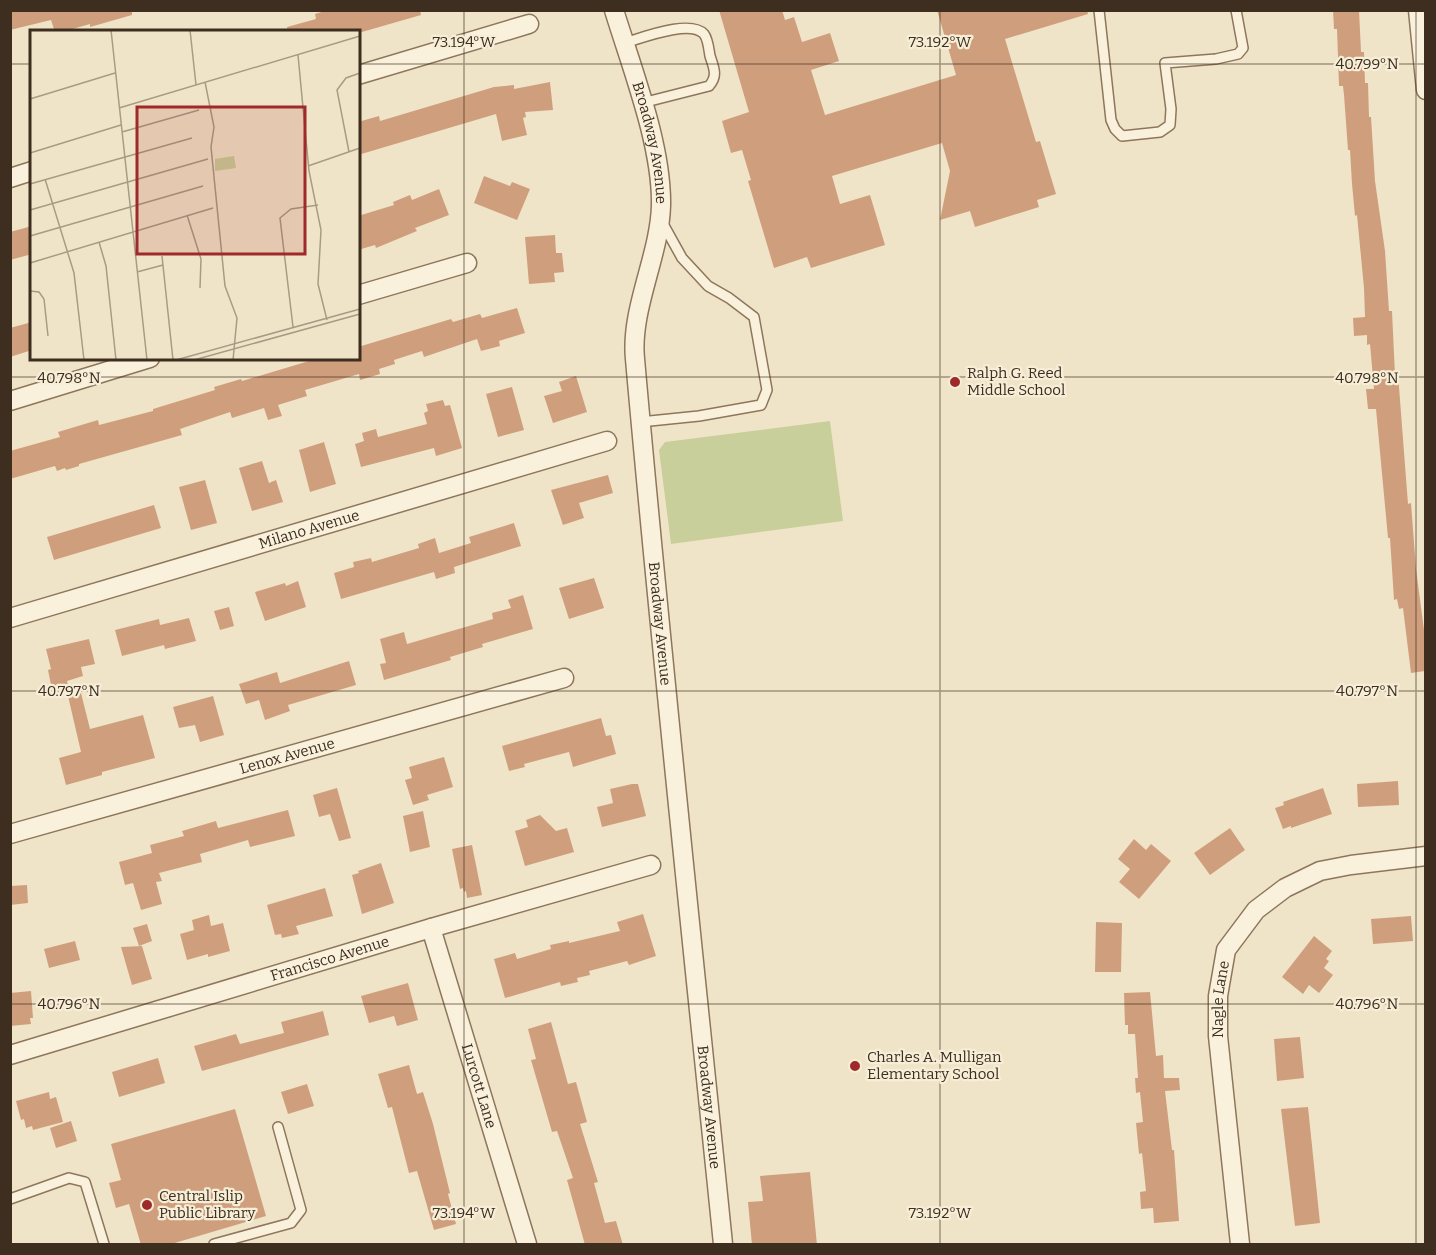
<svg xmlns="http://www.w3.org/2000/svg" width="1436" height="1255" viewBox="0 0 1436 1255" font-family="Bitter,serif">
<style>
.green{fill:#c9cf9b}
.building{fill:#cf9f7d}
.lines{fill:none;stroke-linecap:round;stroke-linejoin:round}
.lane-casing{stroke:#8d765c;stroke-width:12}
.street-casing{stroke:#8d765c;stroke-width:21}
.lane{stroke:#faf1dc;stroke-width:9}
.street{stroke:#faf1dc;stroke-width:18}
.ticks{fill:none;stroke:#3d2e20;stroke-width:1.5;stroke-opacity:0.45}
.poi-dot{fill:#9e2a2b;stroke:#f7eed8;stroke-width:2}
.labels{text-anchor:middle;stroke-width:4.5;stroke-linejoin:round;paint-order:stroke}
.street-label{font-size:15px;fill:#3d2e20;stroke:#f7eed8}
.poi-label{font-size:15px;fill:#3d2e20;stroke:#f7eed8;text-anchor:start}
.inset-road{fill:none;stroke:#a89b85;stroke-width:1.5}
.view{fill:#9e2a2b;fill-opacity:0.15;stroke:#9e2a2b;stroke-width:3}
.inset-edge{fill:none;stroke:#3d2e20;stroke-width:3}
.ticks-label{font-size:15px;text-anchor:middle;fill:#3d2e20;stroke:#f7eed8;stroke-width:4.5;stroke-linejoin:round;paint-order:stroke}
</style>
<rect width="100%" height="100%" fill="#f0e4c8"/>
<path class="green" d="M830 421 843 521 671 544 659 450 665 442Z"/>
<path class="building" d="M10 10H132V15L90 27V24L62 32H55L51 20 10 30Z
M328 10H420L421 15 362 32H288L287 27 316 19 315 14Z
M719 10H782L785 20 794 17 802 42 830 33 839 61 811 70 825 115 956 75 937 10H1087L1088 14 1005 39 1036 142 1040 141 1056 194 1037 200 1039 207 975 227 970 211 940 220 950 171 942 143 832 176 840 204 870 195 885 245 811 268 807 257 774 268 748 181 751 180 742 150 731 153 722 121 749 112Z
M1333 10H1359L1361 52H1364L1365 83H1368L1369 117H1371L1375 181 1385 251 1389 311H1392L1395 375 1398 374 1408 504 1411 503 1416 569 1424 630 1425 629V671L1411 673 1403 608 1399 609 1397 599 1394 600 1390 538H1388L1376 409H1368L1366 389H1374L1370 344 1367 345V335L1354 336 1353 318 1365 317 1364 288 1357 215 1355 216 1352 184 1350 150H1348L1344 95 1343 86H1339L1337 29H1334Z
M550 82 553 110 525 112 526 117 523 118 527 135 502 141 496 114 358 155V122L379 116 380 121 494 87 514 85V89Z
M484 176 510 186 512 182 530 189 517 220 474 203Z
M439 189 449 215 415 228 417 231 376 248 375 245 358 250V216L394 205 393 202 410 195 412 200Z
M32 226V254L10 260V232Z
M555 235 556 253H562L564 272 554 273 555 282 529 284 525 237Z
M517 308 525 333 499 341 500 346 481 351 477 339 424 357 422 351 394 360 395 364 379 369 380 374 360 380 359 374 305 390 307 396 278 405 282 416 268 420 264 408 232 418 230 412 180 429 182 435 79 464V466L66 470 65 468 57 471 55 466 10 479V451L60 437 58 432 98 420 99 425 153 411V409L215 390 214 387 241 379 242 381 319 358H358V347L451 319 453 322 480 314 482 318Z
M32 322V350L10 357V328Z
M576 376 587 412 553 423 544 396 562 391 559 382Z
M512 387 524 430 498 437 486 394Z
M443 400 445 406 450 405 462 448 436 456 434 448 361 467 355 444 364 441 362 433 376 429 378 437 427 424 424 413 428 411 426 404Z
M324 442 336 484 310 492 299 450Z
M262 461 269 483 276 480 283 502 252 511 239 468Z
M608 475 613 493 579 503 584 518 563 525 551 490Z
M205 480 217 523 191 530 179 487Z
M154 505 161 528 54 560 47 537Z
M514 523 521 546 454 567 455 573 436 579 434 572 341 599 334 573 354 567 353 562 371 558 372 562 419 548 418 544 435 538 439 553 471 543 469 537Z
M594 578 604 608 569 619 559 588Z
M298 581 306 607 265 621 255 592 285 583 286 586Z
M523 595 533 629 482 644 483 647 450 657 451 660 384 680 380 664 386 663 380 639 404 632 407 644 493 619 492 613 511 608 508 600Z
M229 607 234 626 220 630 214 611Z
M189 618 196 641 165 649 164 645 122 656 115 630 159 619 160 625Z
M89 639 95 664 81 667 83 676 67 681 68 686 52 690 48 670 51 669 46 649Z
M349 661 356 685 288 705 290 711 265 720 259 700 246 704 239 684 277 672 280 683Z
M81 693 90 729 143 715 155 758 102 772V775L66 785 59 758 81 752 68 696Z
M213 696 224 735 200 742 195 725 179 728 173 707Z
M601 718 606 736 611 735 616 754 573 767 569 752 524 764 525 767 509 771 502 746Z
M444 757 453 787 427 795 429 800 413 805 405 780 412 778 409 767Z
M1398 781 1399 805 1358 807 1357 784Z
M632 784H638L646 816 602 827 597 807 613 803 610 789Z
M337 788 351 838 339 841 330 814 319 817 313 795Z
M1323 788 1332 814 1291 828V826L1283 829 1275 808 1284 805 1283 802Z
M288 810 295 836 250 847 248 840 200 854 202 862 159 873 162 881 156 882 162 904 141 910 133 883 125 885 119 862 152 853 150 845 184 836 182 831 216 821 218 828Z
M423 811 430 847 410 852 403 816Z
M540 815 556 831 567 828 574 852 525 866 515 831 528 827 526 820Z
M1230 828 1245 850 1210 875 1194 853Z
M1134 839 1146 850 1151 844 1171 861 1139 899 1119 882 1130 869 1118 859Z
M472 845 482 895 467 898 466 891 464 892 463 888 460 889 452 849Z
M381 863 394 903 362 914 352 875 359 873 358 871Z
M27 885 28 903 10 905V886Z
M325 888 333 916 296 926 299 934 282 938 281 934 275 935 267 905Z
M643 914 656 956 629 965 627 961 589 971 590 975 577 978 578 982 561 986 560 982 505 998 494 959 515 953 517 959 551 949 550 945 569 941V943L620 931 617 922Z
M209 915 211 926 223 923 230 951 208 957V954L187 960 180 934 194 930 192 920Z
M1411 916 1413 941 1373 944 1371 919Z
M1096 922 1122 923 1121 972H1095Z
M147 924 152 941 139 946 133 928Z
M1314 936 1332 951 1326 959 1329 961 1324 968 1333 975 1319 993 1309 985 1303 994 1282 977Z
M75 941 80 960 49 968 44 949Z
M142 946 152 979 132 985 121 947Z
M408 983 418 1020 397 1026 394 1016 369 1023 361 996Z
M31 991 33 1018H30L31 1024 10 1026V993Z
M1150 992 1156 1056 1163 1055 1164 1078H1179L1180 1090 1165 1091 1172 1150H1174L1179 1221 1154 1223 1153 1208 1141 1209 1140 1192 1146 1191 1142 1153 1139 1154 1136 1123 1143 1122 1140 1092 1136 1093 1135 1078H1138L1135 1034H1128V1025H1125L1124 993Z
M323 1011 329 1035 202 1071 194 1046 236 1034 240 1044 284 1033 281 1022Z
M551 1022 568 1084 576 1082 587 1122 580 1124 598 1182 594 1183 605 1223 616 1221 623 1245H585L567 1180 573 1178 557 1131 552 1132 531 1060 536 1059 528 1029Z
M1300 1037 1304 1078 1277 1081 1274 1039Z
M158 1058 165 1083 119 1097 112 1072Z
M409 1065 417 1094 423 1092 433 1124 450 1193 448 1194 456 1224 434 1230 417 1171 409 1173 392 1107 388 1108 378 1074Z
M307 1084 314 1106 288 1114 281 1092Z
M49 1092 50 1099 56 1097 63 1122 33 1130 32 1126 26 1128 24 1119 21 1120 16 1101Z
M1308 1107 1320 1223 1295 1226 1281 1109Z
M235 1109 266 1216 168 1245H141L129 1204 116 1208 109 1183 121 1180 111 1144Z
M71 1121 77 1141 56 1148 50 1128Z
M810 1172 817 1245H752L748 1202 763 1201 760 1176Z"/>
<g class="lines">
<g class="lane-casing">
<path id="lane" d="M1099 10 1111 120 1115 129 1122 136 1160 132 1170 125 1171 109 1165 63 1216 59 1238 54 1243 48 1236 10
M624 43C642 38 690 19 704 34 708 39 709 50 710 56 714 68 718 76 709 86L642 103
M640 422 699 416 761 405 767 390 754 317 729 298 708 286 682 258 662 222
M10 1199 69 1178 85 1182 104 1244
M214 1244 291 1223 301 1210 278 1127"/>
</g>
<g class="street-casing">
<g id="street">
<path id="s1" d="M614 10C632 69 662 145 661 205 660 255 630 309 635 359 661 654 693 949 723 1244"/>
<path d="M1418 10 1426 90"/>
<path d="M358 75 529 24"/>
<path d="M10 178 32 171"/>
<path d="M358 295 467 263"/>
<path d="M10 401 150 358"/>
<path id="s2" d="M10 618 607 441"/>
<path id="s3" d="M10 834 564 678"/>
<path id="s4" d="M431 928 527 1244"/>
<path id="s5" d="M10 1055 431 928 651 865"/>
<path id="s6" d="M1240 1244 1218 1036V996L1226 950 1256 910 1285 888 1320 871 1351 865 1426 856"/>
</g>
</g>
<use href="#lane" class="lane"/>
<use href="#street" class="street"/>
</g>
<path class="ticks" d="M464 10V1244M940 10V1244M1416 10V1244M10 64H32M358 64H1426M10 377H1426M10 691H1426M10 1004H1426"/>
<g class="poi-dot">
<circle cx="955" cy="382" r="6"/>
<circle cx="855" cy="1066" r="6"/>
<circle cx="147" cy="1205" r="6"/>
</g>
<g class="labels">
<g class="street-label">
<text dy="5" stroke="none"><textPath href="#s1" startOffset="138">Broadway Avenue</textPath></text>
<text dy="5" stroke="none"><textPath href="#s2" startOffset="312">Milano Avenue</textPath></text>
<text dy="5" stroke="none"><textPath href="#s1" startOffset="624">Broadway Avenue</textPath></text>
<text dy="5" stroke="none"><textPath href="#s3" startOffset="288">Lenox Avenue</textPath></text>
<text dy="5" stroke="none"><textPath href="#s5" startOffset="334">Francisco Avenue</textPath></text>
<text dy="5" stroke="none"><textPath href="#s6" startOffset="246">Nagle Lane</textPath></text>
<text dy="5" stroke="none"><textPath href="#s4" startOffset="165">Lurcott Lane</textPath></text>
<text dy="5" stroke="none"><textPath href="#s1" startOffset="1110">Broadway Avenue</textPath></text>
</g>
<g class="poi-label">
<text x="967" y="378">Ralph G. Reed<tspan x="967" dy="17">Middle School</tspan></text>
<text x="867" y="1062">Charles A. Mulligan<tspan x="867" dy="17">Elementary School</tspan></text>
<text x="159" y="1201">Central Islip<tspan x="159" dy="17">Public Library</tspan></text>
</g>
</g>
<g transform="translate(30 30)">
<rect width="330" height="330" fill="#f0e4c8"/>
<path d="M204 126 206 138 185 141V129Z" fill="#c9cf9b"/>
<path class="inset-road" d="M81 0 117 330M160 0 166 55M268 25 279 141 291 200 288 254 297 290M175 52 184 97 181 117 195 256 207 288 203 330M0 69 85 43M89 78 330 6M92 102 169 80M319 122 307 60 316 48 330 43M0 123 91 95M278 136 330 118M15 149 44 243 54 330M0 154 162 108M0 180 178 129M157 185 171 229 170 258M0 206 173 156M69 212 76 236 86 330M132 226 143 330M0 233 183 178M107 242 133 235M0 261 9 262 14 269 18 306M263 297 250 188 261 179 288 175M146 330 330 279M164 330 330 284"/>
<path class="view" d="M107 77H275V224H107Z"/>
<rect width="330" height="330" class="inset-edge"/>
</g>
<g class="ticks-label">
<text x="464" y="47">73.194°W</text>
<text x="940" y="47">73.192°W</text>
<text x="1367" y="69">40.799°N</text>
<text x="69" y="383">40.798°N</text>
<text x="1367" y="383">40.798°N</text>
<text x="69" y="696">40.797°N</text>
<text x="1367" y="696">40.797°N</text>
<text x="69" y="1009">40.796°N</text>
<text x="1367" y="1009">40.796°N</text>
<text x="464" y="1218">73.194°W</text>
<text x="940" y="1218">73.192°W</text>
</g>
<rect width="1436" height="1255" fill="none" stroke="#3d2e20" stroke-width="24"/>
</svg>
